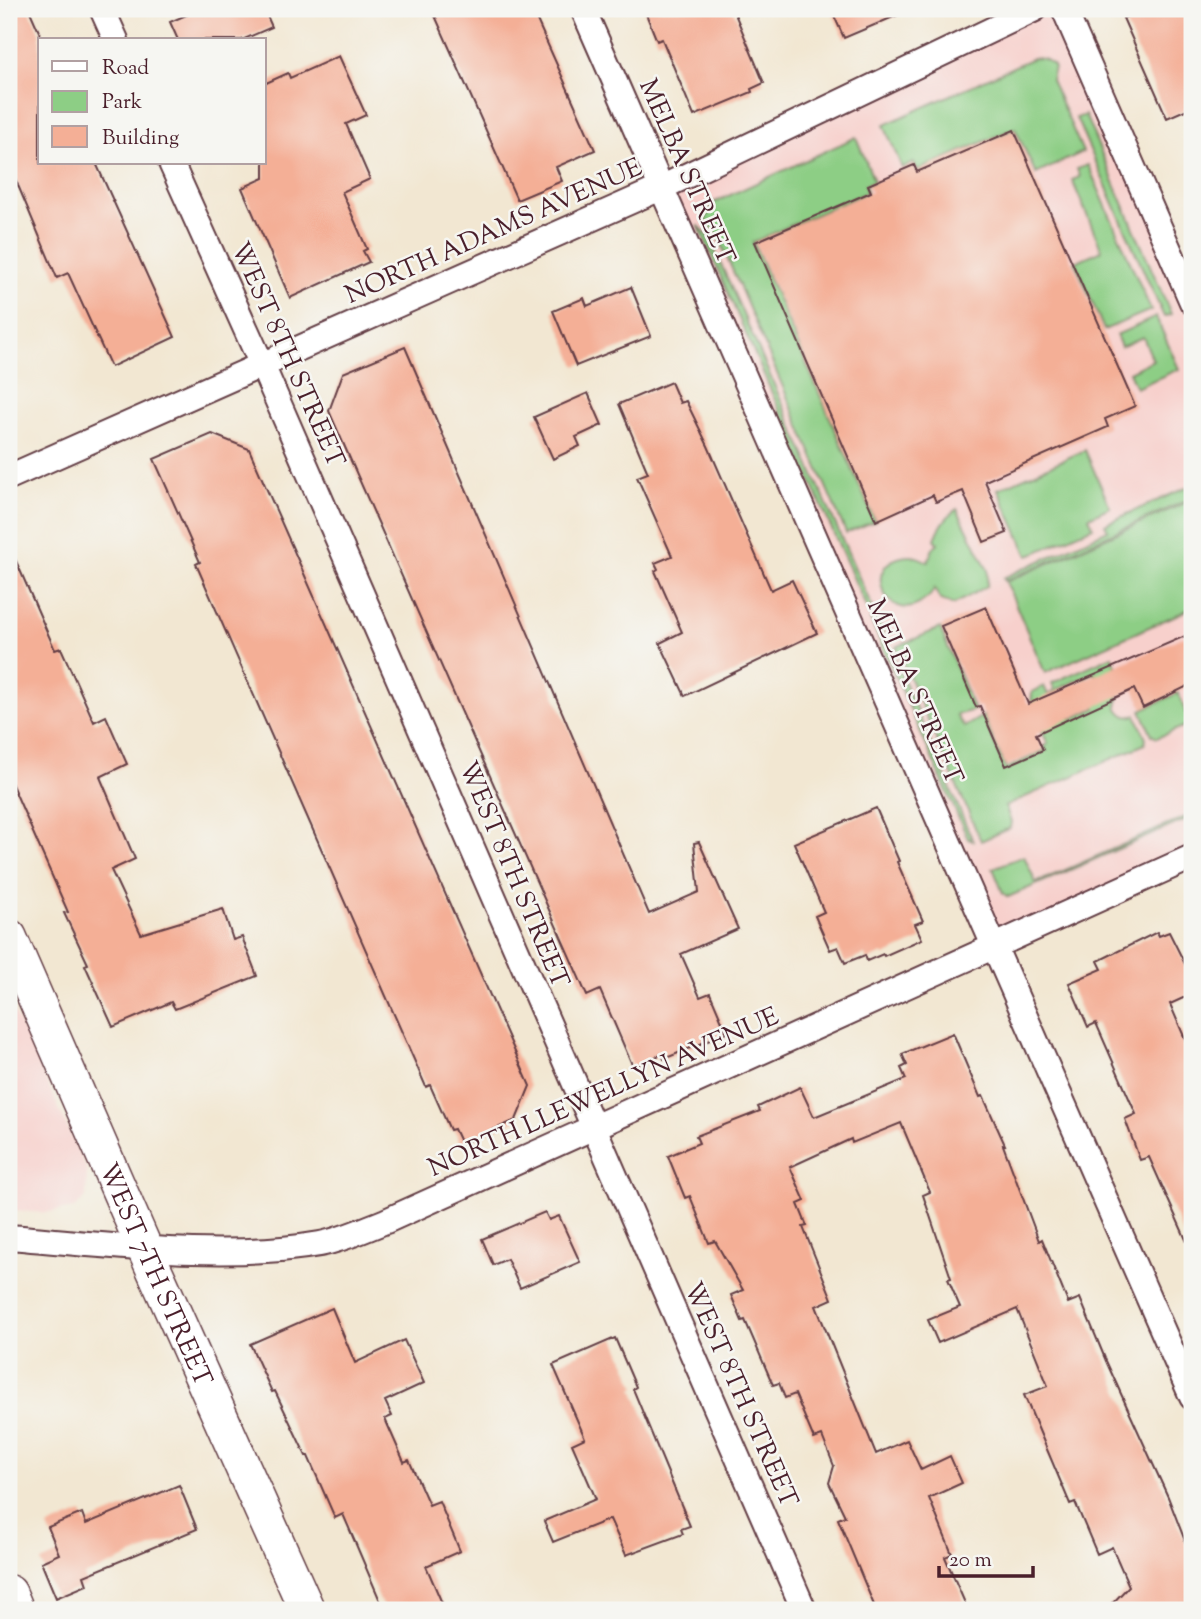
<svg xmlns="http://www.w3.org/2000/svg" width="1201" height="1619" viewBox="0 0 1201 1619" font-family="'Sorts Mill Goudy',serif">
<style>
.built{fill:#f7d0cc}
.green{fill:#8dce85;stroke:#6c7658;stroke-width:2}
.building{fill:#f4af96}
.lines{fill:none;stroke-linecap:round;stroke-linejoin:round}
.street-casing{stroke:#633d44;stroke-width:28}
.secondary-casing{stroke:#633d44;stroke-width:38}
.street{stroke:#fff;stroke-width:24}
.secondary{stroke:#fff;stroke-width:35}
.labels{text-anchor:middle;stroke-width:5;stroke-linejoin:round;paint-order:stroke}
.street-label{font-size:26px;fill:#4a1f2b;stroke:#f6f6f2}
</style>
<rect width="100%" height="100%" fill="#f6f6f2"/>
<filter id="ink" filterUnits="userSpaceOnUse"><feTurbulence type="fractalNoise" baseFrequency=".0143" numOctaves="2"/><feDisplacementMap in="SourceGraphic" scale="14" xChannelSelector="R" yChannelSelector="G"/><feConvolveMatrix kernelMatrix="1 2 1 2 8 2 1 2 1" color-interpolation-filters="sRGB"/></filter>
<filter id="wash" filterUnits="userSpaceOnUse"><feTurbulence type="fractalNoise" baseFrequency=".00686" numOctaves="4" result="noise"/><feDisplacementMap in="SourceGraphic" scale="28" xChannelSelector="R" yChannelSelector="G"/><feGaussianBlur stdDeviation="1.57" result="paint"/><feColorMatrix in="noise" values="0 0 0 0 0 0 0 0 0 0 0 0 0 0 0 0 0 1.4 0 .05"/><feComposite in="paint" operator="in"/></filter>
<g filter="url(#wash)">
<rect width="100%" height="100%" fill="#f2e7d2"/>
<path class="built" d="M1035 9H1064L1192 302V859L997 947 663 187Z
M9 1000 87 1170 86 1198 74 1208 44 1213 9 1210Z"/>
<path class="green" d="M1033 58C1042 58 1048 59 1054 67L1051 80 1083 152 1036 174 1015 128 918 170 914 163 902 168 884 125Z
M1085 115 1171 314 1164 317 1076 118Z
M856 137 874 181 865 185 867 192 753 242 875 521 846 533 716 232 707 224 706 218 713 203Z
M1088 165 1151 310 1104 330 1075 262 1102 250 1072 180 1080 177 1077 169Z
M698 225 709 237 872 607 867 609Z
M1156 317 1179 369 1136 388 1129 372 1153 360 1143 337 1121 347 1116 335Z
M1085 450 1110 507 1089 517 1093 527 1028 556 998 489Z
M1192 485V498L1005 581 1003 578 1108 530 1105 524Z
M1192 500V608L1045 673 1006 582Z
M957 509 988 570 987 586 953 605 941 600 934 589C931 597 926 599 919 604 889 622 862 570 898 558 910 554 917 556 928 562L933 548 938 543 935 539C939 528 947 515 957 509Z
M876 616 973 841 968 839 870 619Z
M940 628 974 710 956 715 964 727 983 716 1006 769 1046 750 1044 746 1048 744 1031 707 1032 692 1044 686 1048 695 1055 691 1052 683 1112 656 1126 690 1122 691 1093 673 1058 689 1072 719 1096 708 1088 688 1100 684 1119 696 1117 707C1122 715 1127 719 1136 715L1146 738 1145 744 1005 806 1011 822 1010 828 981 841 896 647Z
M1178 693 1190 724 1157 738 1152 735 1141 710Z
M1192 814V817L1008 897 1003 893 993 868 1024 856 1036 883Z"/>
<g id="blocks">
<path class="building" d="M25 9H29L40 34V163H96L175 337 111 367 68 273 57 278 9 164V16Z
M200 9H264L272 27 242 40H178L170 22Z
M432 9H532L595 150 556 167 562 181 517 200Z
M644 9H733L764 83 751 89 752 92 694 116 662 39 657 41Z
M831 9H912L844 38Z
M1144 9H1192V107L1167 118 1123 18Z
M339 56 366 115 346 124 370 179 342 192 367 249 363 251 369 262 290 298 242 188 264 178V84L288 73 290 78Z
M1014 130 1135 406 1105 419 1108 427 985 481 1007 533 984 542 963 491 936 502 933 495 876 521 755 242 871 192 868 185 914 165 917 172Z
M631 287 651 336 576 366 553 311 584 298 587 306Z
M405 347 649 914 699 892 694 843 699 842 738 929 681 954 700 997 710 993 727 1033 664 1059 662 1054 633 1067 600 990 587 996 329 411 343 373Z
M671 382 680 403 686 401 708 446 771 590 792 580 817 633 685 696 660 643 682 632 655 571 658 569 655 563 672 556 637 477 648 473 619 404Z
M588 393 602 425 576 437 580 446 553 459 534 417Z
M212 434 249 449 530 1086 516 1120 461 1144 454 1129 450 1130 430 1085 426 1087 196 564 200 562 154 459Z
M9 545 55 650 61 648 94 722 106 716 127 764 100 777 135 859 111 870 141 934 223 909 233 940 242 937 257 976 175 1009 171 1002 113 1027 85 965 88 964 64 913 68 912 9 778Z
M986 607 1028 704 1192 633V684L1143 708 1134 689 1036 734 1043 750 1006 766 980 706 976 707 941 626Z
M876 808 899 861 897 862 923 921 915 924 922 939 884 956 883 954 867 961 865 955 845 963 838 947 830 950 815 916 824 912 794 843Z
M1157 932 1159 936 1169 932 1192 978V994L1170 1004 1192 1055V1253L1149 1157 1140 1160 1125 1119 1136 1114 1096 1023 1088 1027 1069 983 1102 969 1098 961Z
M953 1033 980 1097 983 1096 1005 1145H1003L1039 1241 1042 1239 1068 1303 1080 1298 1106 1361 1168 1497 1192 1559V1610H1106L1129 1586 1112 1547 1097 1554 1075 1502 1070 1504 1024 1395 1048 1386 1017 1309 938 1343 928 1320 960 1307 948 1279 951 1278 923 1195 930 1192 901 1123 852 1143 851 1139 790 1167 805 1201 798 1204 807 1226 803 1227 832 1299 816 1306 876 1454 907 1440 921 1470 950 1456 962 1483 929 1498 952 1554 945 1557 968 1610H876L838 1519 845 1516 829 1483 834 1466 822 1436 814 1439 795 1394 785 1398 779 1383 773 1385 745 1320 742 1321 731 1295 743 1290 715 1241 709 1243 690 1196 685 1198 668 1156 699 1143 696 1136 760 1111 758 1107 800 1087 814 1117 906 1079 901 1068 907 1065 902 1054Z
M545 1212 549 1220 559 1216 580 1262 520 1288 507 1259 493 1265 482 1239Z
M332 1308 355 1363 404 1340 424 1383 385 1401 392 1416 385 1419 404 1462 409 1460 429 1505 439 1501 460 1551 426 1566 445 1610H384L343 1514 335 1518 308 1456H306L275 1391 272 1392 250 1344Z
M615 1338 636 1387 633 1389 690 1526 681 1529 683 1534 626 1555 610 1519 553 1542 544 1521 596 1499 572 1444 585 1438 553 1365Z
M179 1485 197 1529 84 1576 87 1585 56 1598 41 1562 59 1554 48 1527 82 1513 86 1524Z"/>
</g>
</g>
<g filter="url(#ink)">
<use href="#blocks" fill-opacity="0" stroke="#633d44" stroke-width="2"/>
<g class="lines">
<g class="street-casing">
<path id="street" d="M102 9 116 40
M583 9 1192 1397
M1064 9 1192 302
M171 163 262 365 804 1610
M9 477 663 187 1035 9
M9 1237C109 1245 221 1261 320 1244 342 1240 365 1229 386 1221L1192 857"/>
</g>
<g class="secondary-casing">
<g id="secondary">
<path id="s1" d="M9 937 144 1247 307 1610"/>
<path d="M9 1593 16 1610"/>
</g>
</g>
<use href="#street" class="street"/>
<use href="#secondary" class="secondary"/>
</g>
</g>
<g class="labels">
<g class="street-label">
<text transform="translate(688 171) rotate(66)" y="9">MELBA STREET</text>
<text transform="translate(493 230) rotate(-24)" y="9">NORTH ADAMS AVENUE</text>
<text transform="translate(289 354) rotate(66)" y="9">WEST 8TH STREET</text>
<text transform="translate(916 691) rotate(66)" y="9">MELBA STREET</text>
<text transform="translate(515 874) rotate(67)" y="9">WEST 8TH STREET</text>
<text transform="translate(603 1091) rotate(-24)" y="9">NORTH LLEWELLYN AVENUE</text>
<text dy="9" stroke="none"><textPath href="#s1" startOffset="368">WEST 7TH STREET</textPath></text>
<text transform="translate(742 1394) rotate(66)" y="9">WEST 8TH STREET</text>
</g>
</g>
<rect width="1201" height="1619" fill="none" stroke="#f6f6f2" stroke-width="35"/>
<rect x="38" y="38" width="228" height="126" fill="#f6f6f2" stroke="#b1a0a2" stroke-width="2"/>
<rect x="52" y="61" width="35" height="10" fill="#ffffff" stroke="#b1a0a2" stroke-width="2"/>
<text x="102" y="74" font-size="21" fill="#4a1f2b">Road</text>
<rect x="52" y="91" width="35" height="21" fill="#8dce85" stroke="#b1a0a2" stroke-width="2"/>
<text x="102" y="108" font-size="21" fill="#4a1f2b">Park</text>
<rect x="52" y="126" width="35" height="21" fill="#f4af96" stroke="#b1a0a2" stroke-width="2"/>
<text x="102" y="144" font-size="21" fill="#4a1f2b">Building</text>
<path d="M939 1566v10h94v-10" fill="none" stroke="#4a1f2b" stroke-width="3.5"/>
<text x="949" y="1566" font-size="21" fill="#4a1f2b" stroke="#f6f6f2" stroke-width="5" paint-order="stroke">20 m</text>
</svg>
